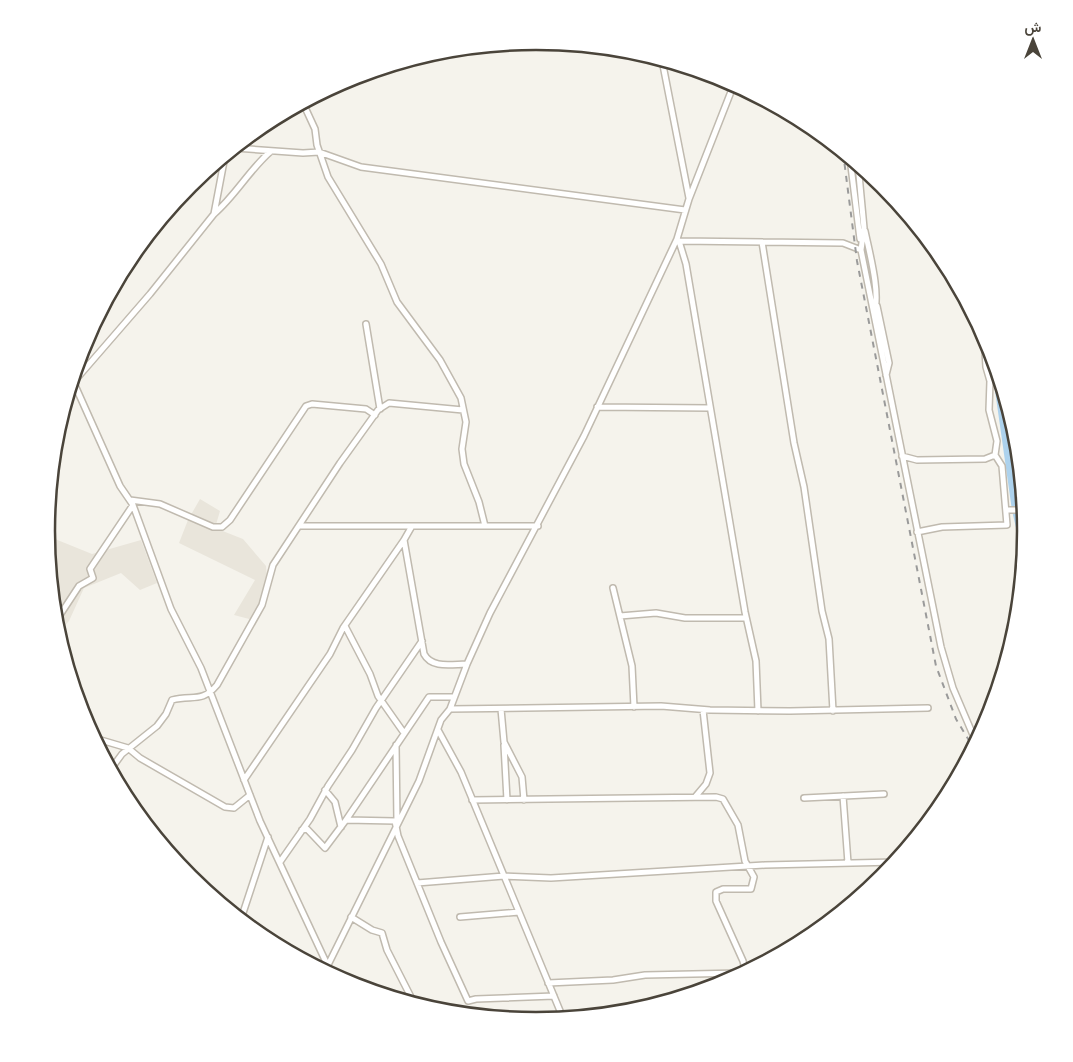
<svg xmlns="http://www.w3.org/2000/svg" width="1073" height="1062" viewBox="0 0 1073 1062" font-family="'Fira Sans Condensed',Vazirmatn,sans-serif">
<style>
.residential{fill:#e9e5db}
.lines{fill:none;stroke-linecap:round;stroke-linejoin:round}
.canal{stroke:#add2ed;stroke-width:5.5}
.river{stroke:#add2ed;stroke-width:10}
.street-casing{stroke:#c0baaf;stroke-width:8}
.street{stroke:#fff;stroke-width:5}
.rail{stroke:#9a9a9a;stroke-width:2;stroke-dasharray:6 6;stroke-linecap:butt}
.rim{fill:none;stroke:#4a443a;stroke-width:2.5}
</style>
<rect width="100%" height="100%" fill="#f5f3ec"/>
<path class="residential" d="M200 499 220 511 215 528 243 539 266 566 268 590 253 620 234 615 255 580 179 543 188 520Z
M55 539 92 554 141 540 157 583 140 590 121 573 84 588 69 621 58 633 48 542Z"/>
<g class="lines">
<path class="canal" d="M1002 408 1008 407"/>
<path class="river" d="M997 369 1017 510 1025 544"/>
<g class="street-casing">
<path id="street" d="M662 60 689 198
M303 103 315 129 317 145 328 177 381 264 397 302 440 360 461 398 466 422 462 449 464 464 479 502 485 526
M235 148 303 153 319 152 361 167 685 210
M850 158 860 239
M214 214C236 195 249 170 271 151
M865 231C869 251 881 294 874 313
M677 239 679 241 843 243 861 250 864 228 858 164
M679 241 686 264 745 612 756 661 758 711
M762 242 794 443 804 487 822 611 829 639 833 711
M861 250 941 647 953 688 976 742
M877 306 889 363 886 375
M366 324 380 409
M73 381 120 486 133 505 171 609 201 668 260 821 332 975
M72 384 150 294 214 214 225 156
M597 407 710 408
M902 456 917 460 985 459 995 455
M130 500 160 504 213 527H222L230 520 306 406 312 404 366 409 375 415
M1007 510H1024
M299 526H412
M917 532 942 527 1007 525 1002 466 995 455 997 441 989 410 990 381 986 367 984 335
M613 588 632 666 634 707
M620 616 656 613 685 618H746
M56 621 79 586 93 578 90 569 133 505
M345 626 370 674 378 696 404 733
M467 664C452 664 432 669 424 654L404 540 412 526H538
M450 709 661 706 710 710 790 711 928 708
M501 709 504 742 522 777 524 800
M438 730 461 772 563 1018
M94 738 128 748 140 758 225 807 234 808 250 795
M396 745 397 822
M504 745 507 800
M111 769 122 754 157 726 166 714 172 700C192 694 201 704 217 685L262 605 273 565 340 463 378 410 389 403 463 410
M244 780 330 654 343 628 404 540
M325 790 335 802 341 827
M843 796 848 863
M695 797 706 784 710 773 703 710
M804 798 884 794
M472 800 716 797 723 799 738 825 745 861 754 877 751 889H723L716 892V901L743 961 745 969 741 973 645 975 613 980 548 983
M346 820 429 697H453
M302 830 307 829 325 848 346 820 395 821 398 836 441 942 468 1001 476 999 554 996
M280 862 310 819 328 786 352 750 376 708 422 641
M417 883 504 876 551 878 765 865 896 862
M351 917 372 930 382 933 387 950 414 1003
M460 917 519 912
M241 919 268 837
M325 971 419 781 441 720 450 709 467 664 490 613 584 436 677 239 689 199 734 84"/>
</g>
<use href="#street" class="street"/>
<path class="rail" d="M843 152 857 261 936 666 956 719 973 747"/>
</g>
<path d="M0 0H1073V1062H0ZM55 531a481 481 0 1 1 962 0a481 481 0 1 1-962 0Z" fill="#fff" fill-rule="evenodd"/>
<path class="rim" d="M55 531a481 481 0 1 1 962 0a481 481 0 1 1-962 0Z"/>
<g transform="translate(1033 40)" stroke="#ffffff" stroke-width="4" paint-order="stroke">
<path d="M0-4L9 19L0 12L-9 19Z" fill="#4a443a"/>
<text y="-8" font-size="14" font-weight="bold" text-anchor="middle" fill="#4a443a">ش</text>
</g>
</svg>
